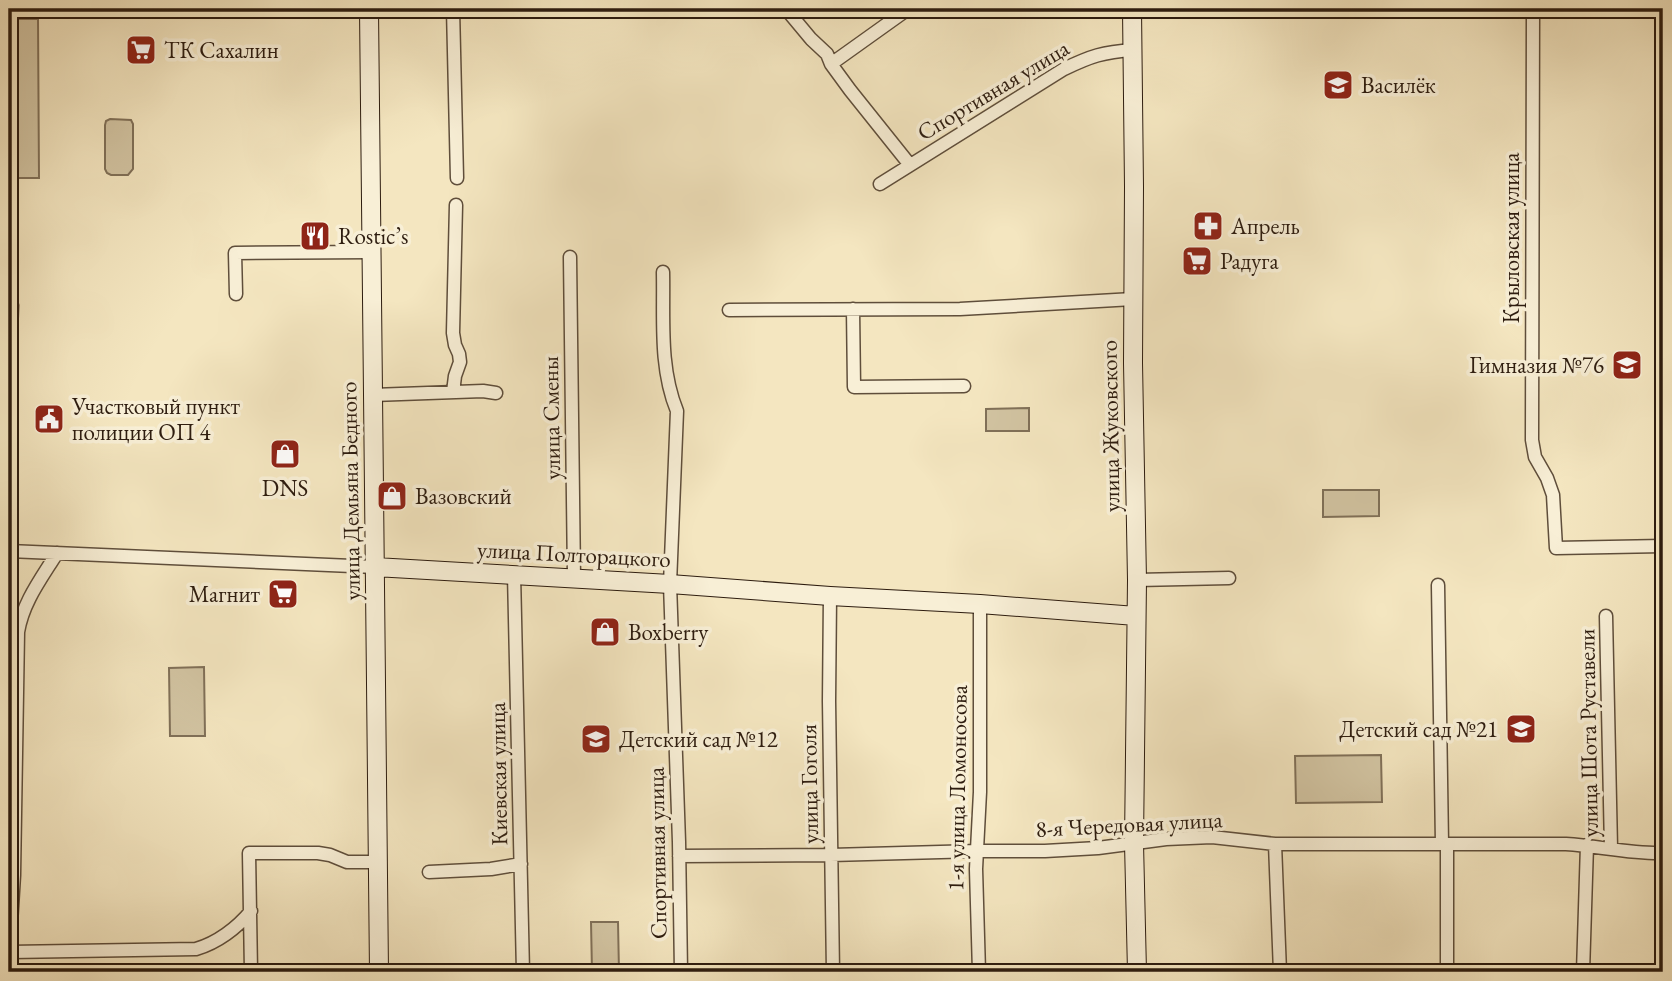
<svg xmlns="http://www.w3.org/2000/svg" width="1672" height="981" viewBox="0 0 1672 981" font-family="'EB Garamond',serif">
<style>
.green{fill:#d2c4a2;stroke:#807058;stroke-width:2}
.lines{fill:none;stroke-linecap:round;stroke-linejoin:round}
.street-casing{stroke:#5f4e3b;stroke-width:15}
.secondary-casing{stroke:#2d1c0f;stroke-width:20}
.street{stroke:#f8efd6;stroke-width:12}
.secondary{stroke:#f8efd6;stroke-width:18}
.labels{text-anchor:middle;stroke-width:7;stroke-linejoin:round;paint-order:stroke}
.poi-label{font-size:23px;fill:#2d1c0f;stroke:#f8efd6;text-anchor:start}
.street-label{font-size:23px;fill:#2d1c0f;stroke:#f8efd6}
</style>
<rect width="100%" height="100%" fill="#f4e6c0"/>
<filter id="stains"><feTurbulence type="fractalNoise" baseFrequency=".00286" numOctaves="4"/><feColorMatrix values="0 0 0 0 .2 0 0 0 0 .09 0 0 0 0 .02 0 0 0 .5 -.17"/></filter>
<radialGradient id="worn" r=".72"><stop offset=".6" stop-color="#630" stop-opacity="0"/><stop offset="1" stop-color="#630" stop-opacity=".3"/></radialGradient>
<path class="green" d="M9 19H38L39 178H9Z
M110 119 131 120 133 124V169L128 175H111L107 173 105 169V125L106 121Z
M1029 408V431H986V409Z
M1323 490H1379V516L1323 517Z
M204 667 205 736H170L169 668Z
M1381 755 1382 802 1296 803 1295 756Z
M591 922H618L619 972H592Z"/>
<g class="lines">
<g class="street-casing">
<path id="street" d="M453 9 457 178
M786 9 811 39 827 54 831 64 850 90 910 165
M1533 9 1532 440 1535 457 1547 478 1553 495 1556 548 1663 546
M831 64 908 9
M880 184 1064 69C1091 56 1103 52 1133 50
M570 257 574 578
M663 272C664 319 659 367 677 411L670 584 679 842 681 972
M236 294 235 253 371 252
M853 309 854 387 964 386
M729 310 960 309 1133 299
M9 385 12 305
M453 392 455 376 460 362 459 354 455 345 453 333 456 205
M373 395 483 391 496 393
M9 551 375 567
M514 574 523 972
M1137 580 1229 578
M1438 585 1442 844
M830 596 829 701 833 972
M1606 616 1611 848
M1275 844 1280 972
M1447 844V972
M679 856 831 855 977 851H1045L1098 848 1166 839 1212 837 1275 844H1566C1599 846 1630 854 1663 853
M429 872 491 869 521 864
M10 952 196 949C217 943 237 928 251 911
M9 956 14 875 18 632C23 602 41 579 57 553
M251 972 249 853H318L330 855 347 862H378
M979 972 976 869 980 792V604
M1583 972 1587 845"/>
</g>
<g class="secondary-casing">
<path id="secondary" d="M369 9 379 972
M1132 9 1134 187 1133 363 1137 580 1134 843 1137 972
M375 567 670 584 830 596 980 604 1136 616"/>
</g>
<use href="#street" class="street"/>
<use href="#secondary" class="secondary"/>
</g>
<defs>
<g id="supermarket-square" transform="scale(1.575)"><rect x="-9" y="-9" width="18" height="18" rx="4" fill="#8f2418" stroke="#f8efd6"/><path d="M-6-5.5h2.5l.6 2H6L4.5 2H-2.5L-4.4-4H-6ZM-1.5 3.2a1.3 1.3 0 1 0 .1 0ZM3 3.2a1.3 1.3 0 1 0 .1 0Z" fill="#fff"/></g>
<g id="school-square" transform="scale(1.575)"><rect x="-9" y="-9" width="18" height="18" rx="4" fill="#8f2418" stroke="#f8efd6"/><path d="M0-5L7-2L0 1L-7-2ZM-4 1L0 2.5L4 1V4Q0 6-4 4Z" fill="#fff"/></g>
<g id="pharmacy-square" transform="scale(1.575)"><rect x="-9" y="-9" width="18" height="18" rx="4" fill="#8f2418" stroke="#f8efd6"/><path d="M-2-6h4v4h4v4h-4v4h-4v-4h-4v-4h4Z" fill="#fff"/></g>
<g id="restaurant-square" transform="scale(1.575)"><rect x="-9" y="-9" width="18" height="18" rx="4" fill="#8f2418" stroke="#f8efd6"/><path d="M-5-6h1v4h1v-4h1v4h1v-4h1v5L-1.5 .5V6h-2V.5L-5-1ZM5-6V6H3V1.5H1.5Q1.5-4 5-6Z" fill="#fff"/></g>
<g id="civic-square" transform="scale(1.575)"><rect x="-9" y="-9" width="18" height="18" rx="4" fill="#8f2418" stroke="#f8efd6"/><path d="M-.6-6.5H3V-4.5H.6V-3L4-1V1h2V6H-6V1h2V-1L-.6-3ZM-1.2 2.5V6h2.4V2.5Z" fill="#fff"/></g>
<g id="shop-square" transform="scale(1.575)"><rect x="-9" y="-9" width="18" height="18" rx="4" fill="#8f2418" stroke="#f8efd6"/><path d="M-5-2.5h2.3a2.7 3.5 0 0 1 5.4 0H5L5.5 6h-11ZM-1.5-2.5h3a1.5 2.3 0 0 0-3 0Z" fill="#fff"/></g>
</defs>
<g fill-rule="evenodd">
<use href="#supermarket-square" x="141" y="50"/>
<use href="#school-square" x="1338" y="85"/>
<use href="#pharmacy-square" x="1208" y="226"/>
<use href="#restaurant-square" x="315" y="236"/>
<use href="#supermarket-square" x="1197" y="261"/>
<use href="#school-square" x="1627" y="365"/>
<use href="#civic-square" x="49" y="419"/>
<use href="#shop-square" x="285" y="454"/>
<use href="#shop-square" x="392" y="496"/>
<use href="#supermarket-square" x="283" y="594"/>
<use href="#shop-square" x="605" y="632"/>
<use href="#school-square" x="1521" y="729"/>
<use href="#school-square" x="596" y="739"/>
</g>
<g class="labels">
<g class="poi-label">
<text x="164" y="58">ТК Сахалин</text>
<text x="1361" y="93">Василёк</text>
<text x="1231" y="234">Апрель</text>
<text x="338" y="244">Rostic’s</text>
<text x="1220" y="269">Радуга</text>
<text x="1604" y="373" text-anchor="end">Гимназия №76</text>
<text x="72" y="414">Участковый пункт<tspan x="72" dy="26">полиции ОП 4</tspan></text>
<text x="285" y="496" text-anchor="middle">DNS</text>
<text x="415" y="504">Вазовский</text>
<text x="260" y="602" text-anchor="end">Магнит</text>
<text x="628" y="640">Boxberry</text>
<text x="1498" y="737" text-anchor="end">Детский сад №21</text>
<text x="619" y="747">Детский сад №12</text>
</g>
<g class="street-label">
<text transform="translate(993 90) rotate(-31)" y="8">Спортивная улица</text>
<text transform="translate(1511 238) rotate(-90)" y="8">Крыловская улица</text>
<text transform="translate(551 418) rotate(-91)" y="8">улица Смены</text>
<text transform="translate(1110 426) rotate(-91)" y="8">улица Жуковского</text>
<text transform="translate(350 491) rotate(-91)" y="8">улица Демьяна Бедного</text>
<text transform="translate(574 554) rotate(3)" y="8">улица Полторацкого</text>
<text transform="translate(1588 733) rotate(-91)" y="8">улица Шота Руставели</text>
<text transform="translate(498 774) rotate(-91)" y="8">Киевская улица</text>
<text transform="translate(809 784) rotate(-91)" y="8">улица Гоголя</text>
<text transform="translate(957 788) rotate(-89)" y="8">1-я улица Ломоносова</text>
<text transform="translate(1129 824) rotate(-3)" y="8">8-я Чередовая улица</text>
<text transform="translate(657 853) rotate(-91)" y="8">Спортивная улица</text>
</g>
</g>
<rect width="1672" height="981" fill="none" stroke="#f4e6c0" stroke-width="35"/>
<rect x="10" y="10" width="1651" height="960" fill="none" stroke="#2d1c0f" stroke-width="3.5"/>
<rect x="18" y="18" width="1637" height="946" fill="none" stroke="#2d1c0f" stroke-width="2"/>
<rect width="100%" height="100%" filter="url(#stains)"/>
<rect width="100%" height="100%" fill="url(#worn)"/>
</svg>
